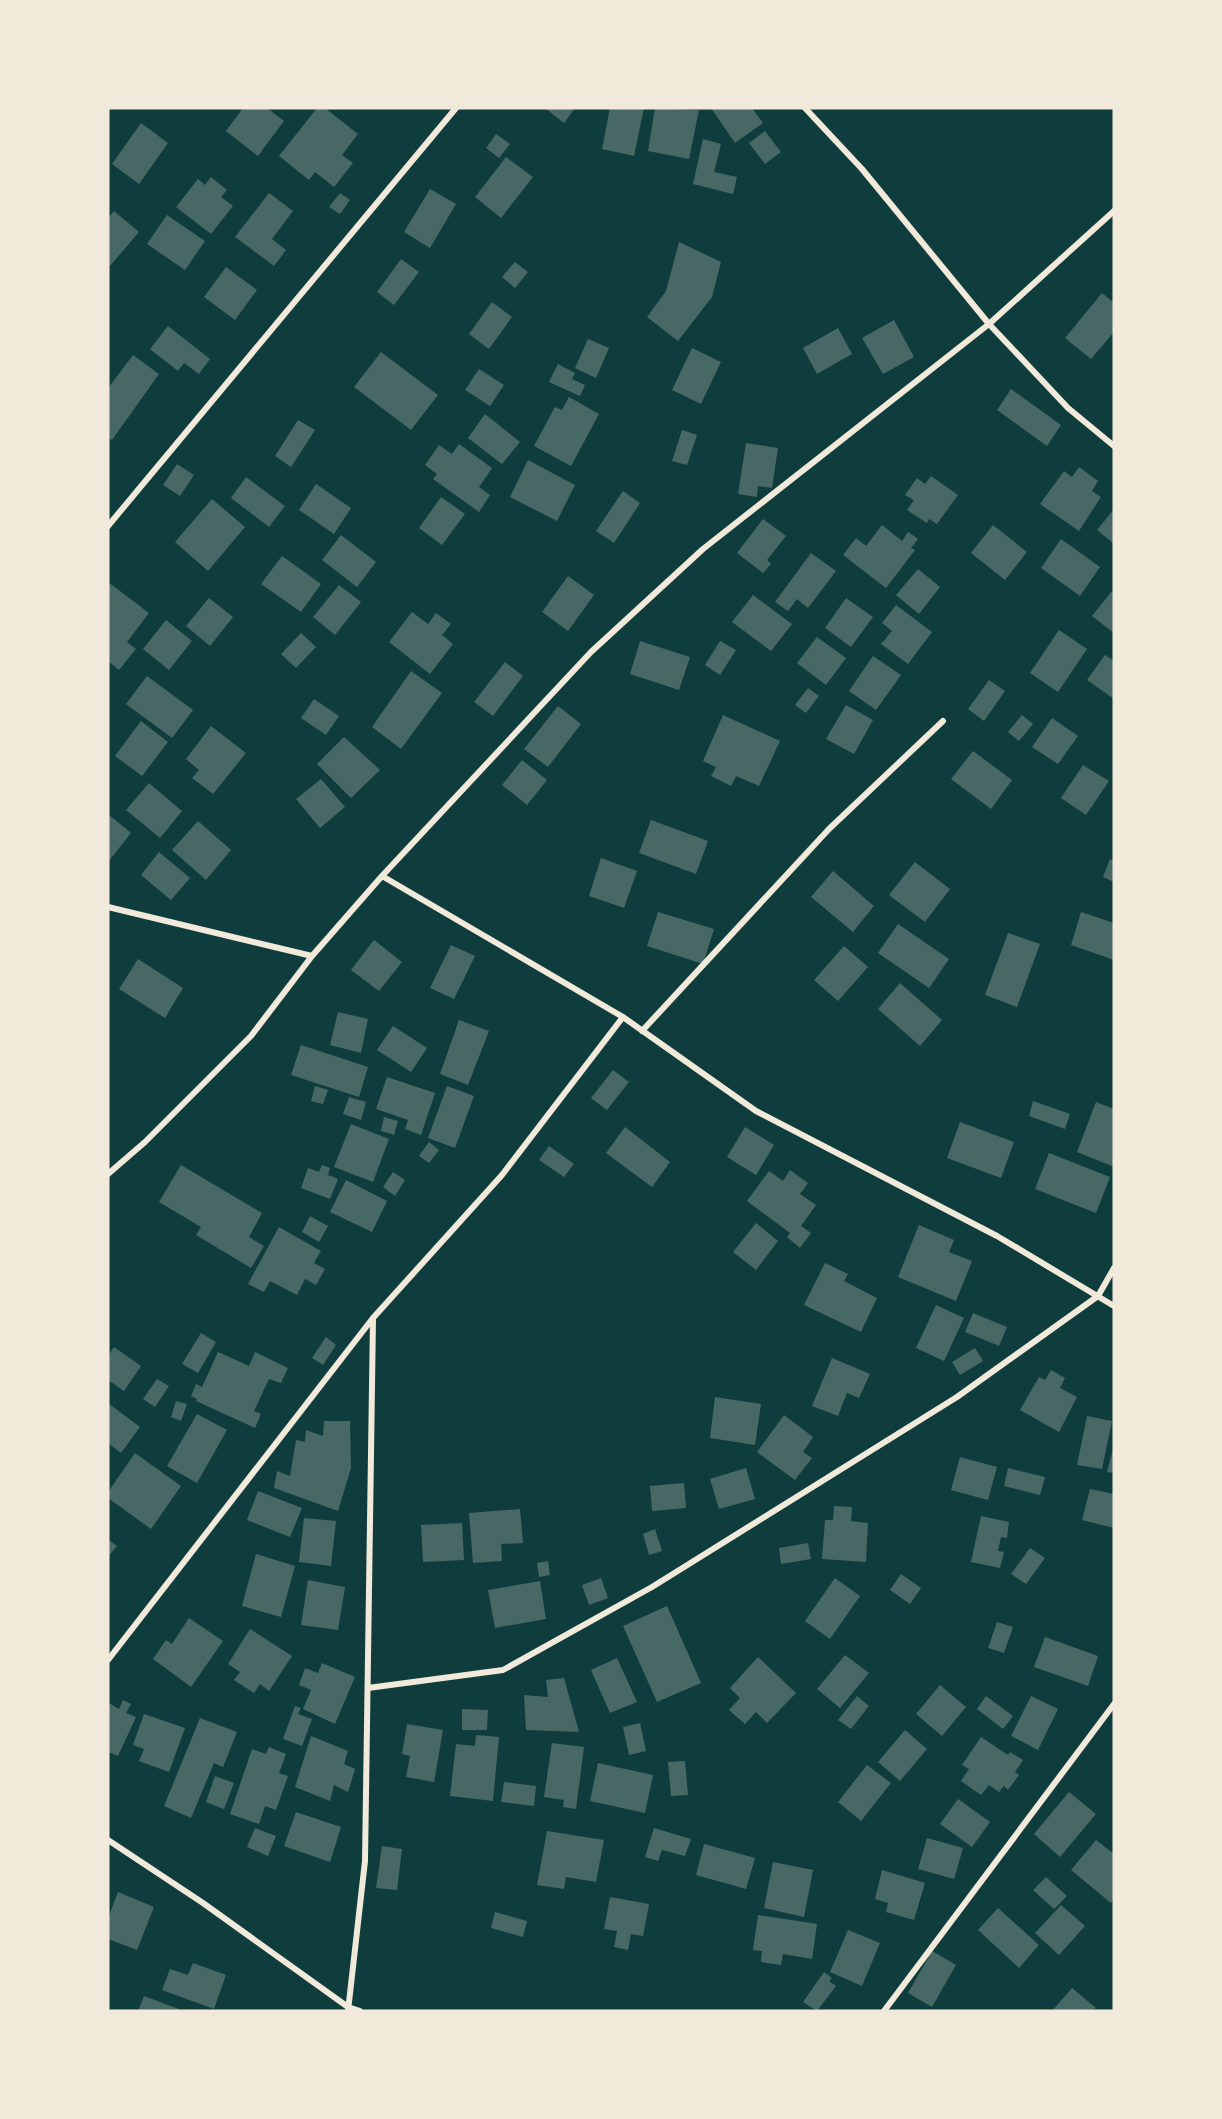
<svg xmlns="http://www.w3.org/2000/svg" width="1222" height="2119" viewBox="0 0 1222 2119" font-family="'Source Sans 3',sans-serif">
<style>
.building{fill:#486865}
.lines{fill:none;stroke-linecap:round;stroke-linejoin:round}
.minor{stroke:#f1e9da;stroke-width:6}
</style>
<rect width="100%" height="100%" fill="#0f3d3e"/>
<path class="building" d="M243 108H267L284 121 258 156 226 131Z
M317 108H325L358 134 342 155 353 163 334 187 315 172 309 180 279 156Z
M545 108H575L564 123Z
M610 108H644L634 156 602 149Z
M655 108 699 110 689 159 648 151Z
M711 108H752L763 123 735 143Z
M141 123 168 143 139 184 112 164Z
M765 131 781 152 765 164 749 143Z
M496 134 510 144 499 158 486 148Z
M703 139 721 144 714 172 737 177 733 194 693 184Z
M506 157 533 177 501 218 475 197Z
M211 177 227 190 221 197 233 206 211 234 176 207 198 179 205 185Z
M430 189 456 204 430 248 404 232Z
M269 193 293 211 272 239 286 250 274 266 235 237Z
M340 193 350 200 340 214 329 207Z
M114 211 139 232 110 266 108 264V218Z
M167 215 205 241 185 270 147 244Z
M679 242 721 262 712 297 678 341 647 317 666 291Z
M401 259 419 272 394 305 377 292Z
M515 262 528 272 515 288 502 277Z
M226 267 257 290 235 320 204 297Z
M1102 293 1114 303V332L1091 359 1065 338Z
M492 302 512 317 489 349 469 334Z
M894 320 914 357 883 374 862 338Z
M168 326 210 359 199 374 184 363 178 371 150 349Z
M838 328 852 354 817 374 803 348Z
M588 339 609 348 596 378 575 368Z
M692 348 721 362 701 404 672 390Z
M381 352 438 395 411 430 354 387Z
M133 355 159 374 112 440 108 437V388Z
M558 364 575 373 572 379 585 385 580 396 549 382Z
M479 369 504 385 490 406 465 390Z
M1011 389 1061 425 1047 446 997 410Z
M569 397 599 414 571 466 534 446 555 407 562 410Z
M485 414 520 442 502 464 468 438Z
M298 420 315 430 291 467 275 456Z
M682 430 697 435 687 465 672 461Z
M746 443 778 448 772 488 758 486 757 497 738 494Z
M459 444 492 468 479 487 490 495 479 512 433 479 437 474 425 465 439 445 452 454Z
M528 460 575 485 557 521 510 497Z
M177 464 194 475 180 496 163 485Z
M1079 467 1098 481 1092 491 1101 497 1079 531 1040 504 1064 471 1072 477Z
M931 476 958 495 937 524 929 519 927 523 907 510 914 500 905 495 917 478 925 484Z
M246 477 285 506 269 527 231 498Z
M316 484 351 508 334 534 299 510Z
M623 491 640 503 614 543 596 531Z
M441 497 465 514 442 545 419 528Z
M212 499 245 527 208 571 175 542Z
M1114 509V544L1097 530Z
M763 519 786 536 767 560 771 564 763 573 737 553Z
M882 525 902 541 908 532 918 539 911 548 915 550 886 588 843 555 856 538 866 546Z
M993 525 1027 552 1005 580 971 553Z
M341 535 376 562 357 587 322 560Z
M1061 539 1100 567 1080 596 1041 568Z
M811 553 836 571 808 608 797 599 788 611 775 602Z
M282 556 321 584 301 612 261 584Z
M918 569 940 587 919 614 896 595Z
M568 576 594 595 568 631 542 612Z
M108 582 149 613 127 642 136 649 119 670 108 661Z
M339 585 361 602 335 635 313 617Z
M1111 592 1114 594V633L1092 616Z
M753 595 792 624 771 651 732 622Z
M209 598 233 617 210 646 186 626Z
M846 598 873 617 851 647 825 628Z
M896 605 932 632 908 664 881 644 892 631 882 623Z
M412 612 428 624 436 613 451 624 442 635 453 644 430 674 389 642Z
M166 620 192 641 169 670 143 649Z
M1059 630 1087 649 1058 692 1030 673Z
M301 633 316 647 296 668 281 654Z
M817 637 846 658 826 685 797 663Z
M640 641 690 657 679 690 630 674Z
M720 641 736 650 720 675 705 665Z
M1105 655 1114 661V699L1087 680Z
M873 656 901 675 876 710 849 691Z
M505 662 523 676 493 716 474 702Z
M411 671 442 693 401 749 372 727Z
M147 676 193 710 172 738 126 704Z
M989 680 1005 691 984 721 968 709Z
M808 688 819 696 806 713 795 705Z
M314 699 339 716 326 735 301 718Z
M846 705 873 720 854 754 826 739Z
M558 706 581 724 548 767 524 749Z
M723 715 780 741 759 786 736 776 731 786 711 776 716 767 703 761Z
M1022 715 1033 724 1019 741 1008 732Z
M1052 718 1078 736 1058 764 1032 747Z
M141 721 168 742 142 776 115 756Z
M211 726 246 753 213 794 192 778 199 770 186 759Z
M344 737 380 770 351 798 317 764Z
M973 751 1012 780 991 809 951 779Z
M522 760 547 780 527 805 502 785Z
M1083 765 1109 781 1086 815 1061 798Z
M321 779 345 807 320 828 296 799Z
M149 783 182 811 160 838 126 810Z
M108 814 131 833 108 862Z
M651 820 708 841 696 874 639 853Z
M198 821 231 850 206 880 172 850Z
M159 852 190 878 171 900 141 875Z
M601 858 637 871 624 908 589 896Z
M1110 859 1114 861V882L1103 877Z
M915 862 950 889 925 922 889 895Z
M833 871 874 906 853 932 811 897Z
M658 912 714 929 703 964 647 946Z
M1081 912 1114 923V960L1071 945Z
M898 924 949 959 929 988 878 953Z
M1008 933 1040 944 1017 1007 985 995Z
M374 940 402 962 379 991 351 970Z
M451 945 475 956 454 999 430 988Z
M844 946 868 967 838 1001 814 980Z
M138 959 183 988 165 1018 119 989Z
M900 983 942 1020 920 1046 878 1009Z
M338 1012 368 1019 361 1053 330 1045Z
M459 1020 489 1031 468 1085 440 1074Z
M393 1026 427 1048 411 1072 377 1050Z
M301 1045 368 1067 359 1097 291 1075Z
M613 1070 629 1082 607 1110 591 1098Z
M387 1077 435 1093 421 1135 405 1129 408 1120 376 1109Z
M315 1086 328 1090 323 1104 311 1101Z
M447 1086 474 1096 455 1148 428 1138Z
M349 1097 366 1102 361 1120 343 1114Z
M1033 1101 1070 1114 1065 1129 1029 1116Z
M1096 1102 1114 1109V1167L1077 1152Z
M384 1117 398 1121 394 1135 381 1131Z
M960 1122 1014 1142 1001 1178 947 1158Z
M351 1124 389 1139 373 1182 334 1167Z
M625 1127 670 1162 652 1187 606 1153Z
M745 1127 774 1145 756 1175 727 1157Z
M429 1142 439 1150 429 1163 419 1156Z
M549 1146 574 1164 564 1177 539 1160Z
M1049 1153 1110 1177 1096 1213 1035 1189Z
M181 1165 262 1213 249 1237 264 1246 251 1268 196 1235 201 1227 159 1202Z
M322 1165 330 1168 328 1175 338 1179 330 1199 301 1188 308 1168 319 1172Z
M790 1170 808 1183 800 1194 816 1205 801 1226 811 1233 800 1248 787 1237 790 1233 747 1201 769 1171 783 1181Z
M393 1172 405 1180 395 1196 383 1187Z
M346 1180 387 1201 372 1232 330 1212Z
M310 1216 328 1226 319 1242 302 1232Z
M756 1223 778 1241 756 1270 733 1252Z
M919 1225 954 1240 949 1252 972 1261 956 1301 898 1277Z
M279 1227 321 1251 314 1263 325 1269 316 1285 305 1279 297 1295 270 1281 264 1292 248 1284Z
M825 1263 848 1274 844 1281 877 1298 861 1332 804 1305Z
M936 1305 964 1318 944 1361 916 1348Z
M973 1313 1007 1327 999 1346 965 1332Z
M201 1333 216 1342 198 1373 182 1364Z
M326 1337 336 1345 323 1365 312 1358Z
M114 1347 141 1366 124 1391 108 1380V1356Z
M975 1348 983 1361 960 1375 952 1362Z
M218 1352 249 1366 255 1352 288 1368 281 1383 269 1379 254 1411 261 1414 255 1428 196 1401 197 1399 191 1396 196 1384 202 1387Z
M832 1358 870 1374 859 1398 847 1393 838 1416 812 1406Z
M1051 1370 1065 1378 1060 1388 1077 1397 1059 1432 1020 1410 1039 1377 1045 1380Z
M157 1379 169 1386 155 1407 143 1399Z
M715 1397 761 1404 755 1445 710 1438Z
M176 1401 187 1404 181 1421 171 1417Z
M108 1403 140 1427 121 1453 108 1443Z
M197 1414 227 1430 197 1483 167 1466Z
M784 1415 813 1437 803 1452 812 1458 795 1480 757 1452Z
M1087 1416 1112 1421 1102 1469 1077 1465Z
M324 1421H350L351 1468 338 1511 274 1488 277 1471 290 1476 296 1440 305 1442 306 1430 323 1436Z
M1113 1449H1114V1473L1107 1472Z
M135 1453 181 1486 151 1529 108 1498V1492Z
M960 1457 997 1467 988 1500 951 1490Z
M746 1468 755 1499 719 1509 710 1479Z
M1008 1468 1045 1477 1040 1495 1004 1486Z
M684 1483 686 1508 652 1511 650 1486Z
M1090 1489 1114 1494V1528L1082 1520Z
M258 1491 302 1508 290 1537 247 1520Z
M834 1506 852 1507 851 1521 868 1523 866 1562 822 1559 825 1520H833Z
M520 1509 523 1543 501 1544 502 1561 473 1563 469 1513Z
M981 1516 1009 1522 1007 1538 1001 1537 998 1551 1004 1552 1000 1568 971 1562Z
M304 1518 336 1521 331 1566 299 1562Z
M462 1523 464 1560 423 1562 421 1525Z
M655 1529 662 1551 649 1555 643 1534Z
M108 1539 117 1546 108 1557Z
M808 1543 811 1559 781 1564 779 1548Z
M1030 1548 1045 1558 1026 1584 1011 1574Z
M256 1554 295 1566 281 1617 242 1606Z
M548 1561 550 1575 539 1577 537 1563Z
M901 1574 921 1588 910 1604 890 1590Z
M601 1578 608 1598 589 1605 582 1585Z
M835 1578 860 1596 830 1639 805 1621Z
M308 1580 345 1587 338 1630 301 1625Z
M540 1581 546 1619 495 1628 488 1590Z
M667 1606 701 1683 657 1702 623 1626Z
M189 1618 223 1641 191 1687 153 1659 166 1640 172 1644Z
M997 1622 1013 1627 1004 1653 988 1648Z
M250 1629 292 1656 269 1691 260 1684 254 1693 234 1680 240 1672 228 1664Z
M1045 1637 1098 1656 1088 1686 1034 1667Z
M845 1655 869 1673 840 1708 817 1689Z
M758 1657 796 1693 767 1723 756 1712 745 1724 729 1710 740 1698 730 1688Z
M617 1658 637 1702 610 1713 591 1670Z
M322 1663 355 1677 335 1724 303 1709 311 1690 299 1685 305 1668 318 1673Z
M564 1678 579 1732 526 1730 524 1695 548 1697 546 1680Z
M940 1685 966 1707 942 1736 916 1714Z
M857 1696 869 1706 851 1729 838 1720Z
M986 1696 1013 1716 1003 1729 977 1709Z
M1031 1696 1058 1709 1038 1750 1011 1736Z
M123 1700 131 1704 126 1713 136 1717 118 1756 108 1752V1705L109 1703 119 1709Z
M295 1706 301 1708 298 1714 312 1719 302 1746 283 1739Z
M462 1709 488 1710 487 1730H462Z
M144 1714 185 1728 169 1772 139 1761 144 1749 133 1745Z
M200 1718 237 1732 223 1767 214 1763 191 1818 164 1806Z
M640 1723 646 1751 629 1755 623 1727Z
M407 1724 443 1730 434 1782 406 1777 410 1756 402 1754Z
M905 1730 927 1749 900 1781 878 1762Z
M476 1735 499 1737 493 1801 450 1796 456 1744 475 1746Z
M311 1736 348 1751 344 1764 355 1769 348 1792 334 1785 330 1801 295 1787Z
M981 1737 1008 1755 1010 1752 1023 1760 1015 1772 1019 1775 1008 1790 1004 1786 999 1792 989 1785 981 1795 961 1781 969 1769 962 1765Z
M552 1743 584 1747 576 1809 563 1807 564 1800 544 1797Z
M269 1747 286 1754 279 1773 288 1776 276 1810 265 1806 259 1824 230 1814 252 1749 266 1754Z
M685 1761 688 1795 671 1796 668 1762Z
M598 1763 653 1775 645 1813 590 1801Z
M867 1765 891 1783 861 1821 838 1802Z
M215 1776 234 1783 224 1809 206 1802Z
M504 1782 536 1786 534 1806 501 1802Z
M1069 1792 1096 1814 1060 1857 1034 1834Z
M958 1799 990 1822 972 1847 940 1824Z
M296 1812 341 1827 330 1862 284 1846Z
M255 1828 276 1836 268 1856 247 1847Z
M654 1828 691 1839 685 1856 662 1850 658 1861 645 1857Z
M547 1831 604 1840 596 1882 566 1877 564 1889 537 1885Z
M927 1838 963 1848 954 1879 918 1869Z
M1096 1840 1114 1854V1899L1111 1903 1071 1870Z
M704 1844 755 1858 746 1889 696 1875Z
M382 1846 402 1849 397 1890 376 1888Z
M773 1862 813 1870 804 1917 764 1908Z
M882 1870 925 1883 914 1920 886 1912 888 1903 875 1899Z
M1046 1877 1067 1896 1054 1909 1033 1890Z
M118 1892 154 1907 137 1950 108 1939V1918Z
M610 1897 649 1904 643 1936 631 1934 628 1950 614 1947 617 1931 604 1929Z
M1061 1905 1085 1926 1059 1955 1035 1933Z
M998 1908 1039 1945 1019 1968 978 1930Z
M495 1912 527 1921 523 1937 491 1928Z
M758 1915 817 1924 812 1959 783 1954 781 1965 761 1962 762 1951 753 1950Z
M848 1930 880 1943 862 1986 830 1972Z
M932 1951 956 1965 932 2007 908 1993Z
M193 1963 226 1975 214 2009 162 1990 170 1969 188 1975Z
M824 1972 832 1978 829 1981 836 1986 817 2011 803 2002Z
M1072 1988 1096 2008 1093 2011H1052Z
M144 1996 184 2011H138Z"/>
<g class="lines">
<path class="minor" d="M805 108 862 169 989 324 1068 408 1114 446
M108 526 456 108
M382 876 623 1017 756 1111 997 1236 1114 1306
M108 907 312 956
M642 1031 829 829 943 721
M108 1174 145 1142 251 1036 312 956 382 876 591 652 703 549 989 324 1114 211
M108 1660 373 1318 502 1175 623 1017
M368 1688 503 1670 652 1587 957 1397 1098 1296 1114 1268
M108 1840 203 1903 348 2007 360 2011
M348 2011 365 1861 373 1318
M884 2011 1114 1704"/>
</g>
<rect width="1222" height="2119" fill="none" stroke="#f1e9da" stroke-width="219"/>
</svg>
